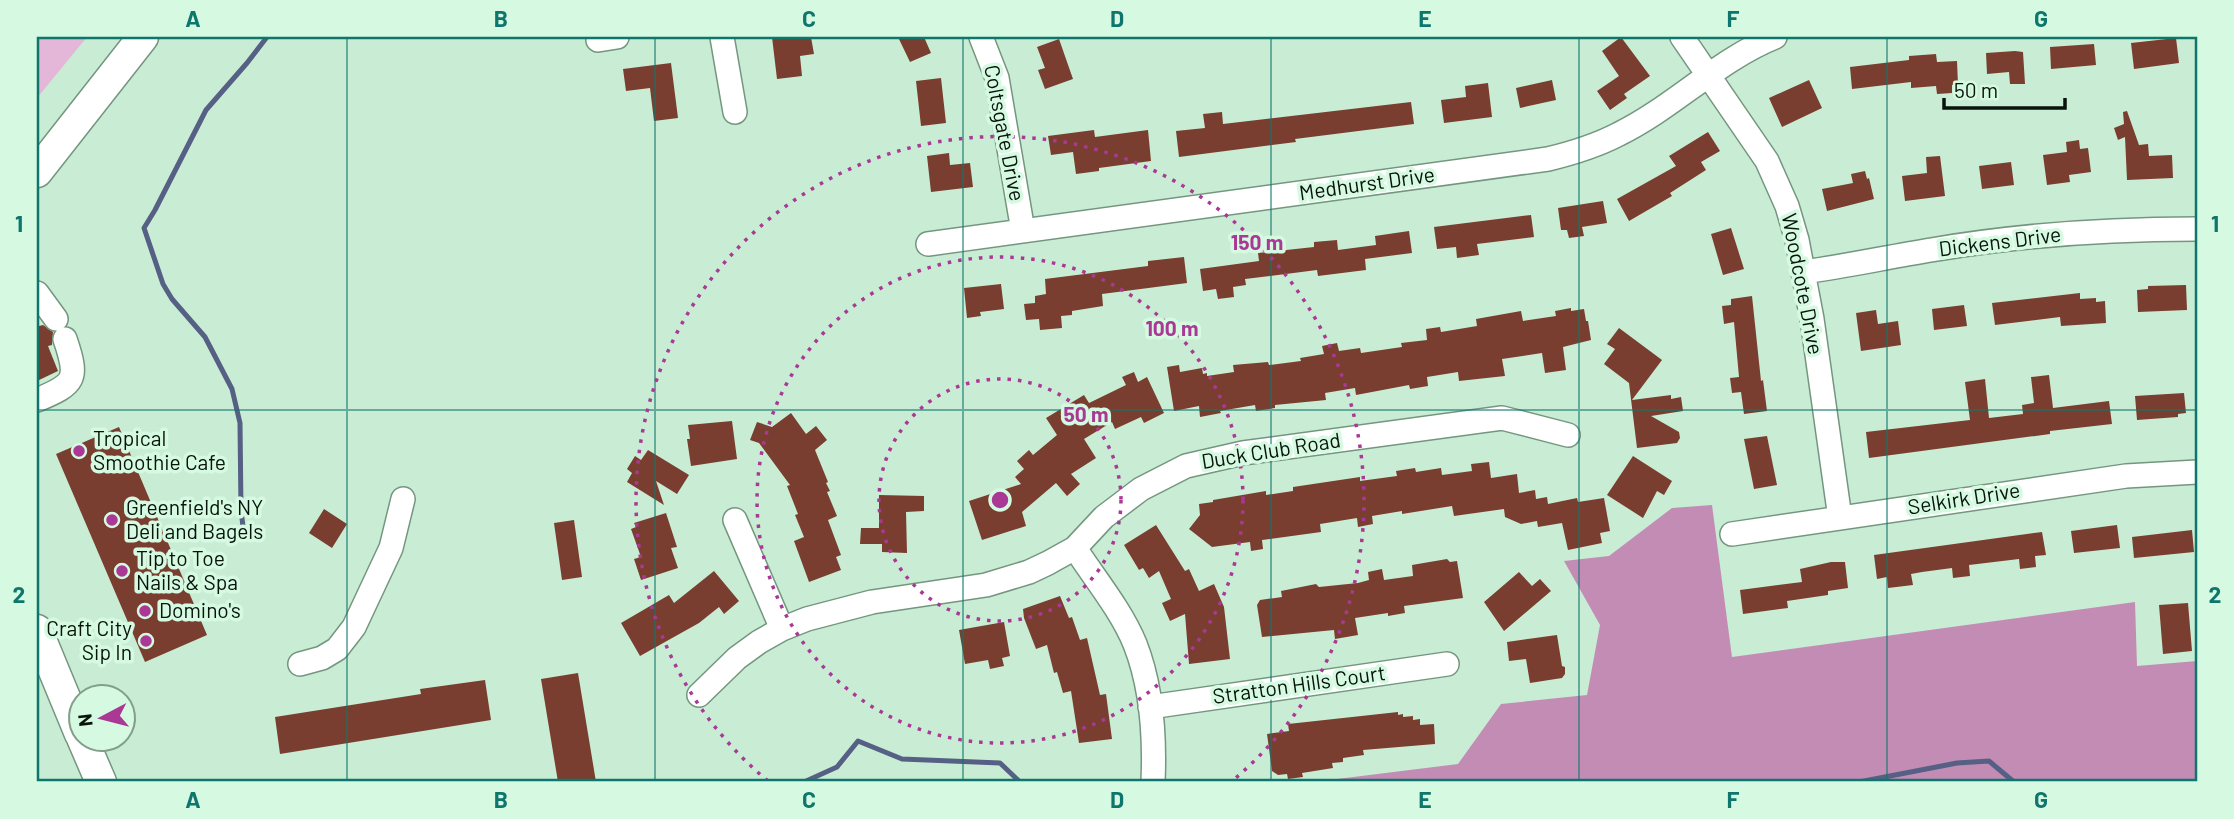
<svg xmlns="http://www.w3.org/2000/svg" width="2234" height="819" viewBox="0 0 2234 819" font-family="Barlow,sans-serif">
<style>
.green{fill:#e4b6d8}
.forest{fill:#c38cb5}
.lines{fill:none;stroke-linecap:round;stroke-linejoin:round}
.stream{stroke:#556084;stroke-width:5}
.building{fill:#793e2f}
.minor-casing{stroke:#74967f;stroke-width:26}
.major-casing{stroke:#74967f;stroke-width:33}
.minor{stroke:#fff;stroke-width:23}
.major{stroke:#fff;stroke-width:30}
.grid{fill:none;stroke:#0f766e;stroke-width:2;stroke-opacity:0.55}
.ring{fill:none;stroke:#a93995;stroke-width:3.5;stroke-dasharray:3.5 7}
.poi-dot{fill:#a93995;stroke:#d6fae1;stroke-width:2.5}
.labels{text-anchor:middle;stroke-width:7;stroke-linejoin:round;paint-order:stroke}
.street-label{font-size:21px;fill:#07130b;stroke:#d6fae1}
.poi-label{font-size:21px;fill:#07130b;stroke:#d6fae1;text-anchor:start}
.centre{fill:#a93995;stroke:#d6fae1;stroke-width:3.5}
.ring-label{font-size:21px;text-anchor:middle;font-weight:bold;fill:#a93995;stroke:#d6fae1;stroke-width:7;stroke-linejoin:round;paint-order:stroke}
.neatline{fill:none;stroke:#0f766e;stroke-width:2.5}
.grid-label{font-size:23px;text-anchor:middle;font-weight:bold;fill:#0f766e}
</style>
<rect width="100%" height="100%" fill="#c9edd4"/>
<path class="green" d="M37 37H87L37 98Z"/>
<path class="forest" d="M1712 505 1732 657 2135 602 2137 666 2197 661V782H1313L1458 764 1501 704 1587 695 1600 625 1564 561 1609 556 1672 508Z"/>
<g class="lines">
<path class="stream" d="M244 535 241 510 240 423 232 389 205 337 172 299 163 284 144 228 155 210 206 110 247 63 267 37
M804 782 837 767 858 741 902 759 1000 763 1020 782
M1859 782 1957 763 1989 761 2014 782"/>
</g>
<path class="building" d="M772 37H811L814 54 800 56 802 76 777 79Z
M898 37H924L931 53 910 62Z
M1621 37 1650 76 1624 94 1627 98 1610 110 1597 91 1619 76 1602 51Z
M2176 38 2179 63 2134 69 2131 43Z
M1059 39 1073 79 1045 89 1038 70 1045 68 1037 47Z
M2094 44 2096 65 2051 69 2050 47Z
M2015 51 2023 52 2025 84H2010L2009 72 1987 74 1986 53Z
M1936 54 1937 62 1957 61 1958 85H1952V93L1937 94 1936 86 1911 88V82L1852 89 1850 67 1909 60V56Z
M671 63 678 118 654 121 650 88 626 91 623 69Z
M941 78 946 123 921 126 916 81Z
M1552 80 1556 100 1520 108 1516 88Z
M1809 80 1822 108 1782 127 1769 98Z
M1488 83 1492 117 1444 123 1441 100 1466 97 1465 86Z
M1411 102 1414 124 1295 139 1296 142 1179 157 1176 131 1205 128 1203 114 1222 112 1223 124Z
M2127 111 2139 145 2148 144 2149 156 2172 155 2173 178 2127 180 2125 137 2118 140 2114 128 2124 124 2123 112Z
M1094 130 1095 137 1148 130 1151 161 1099 168V171L1076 174 1073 152 1051 155 1048 136Z
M1708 132 1720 151 1701 162 1706 170 1670 193 1672 196 1629 221 1617 199 1676 166 1669 156Z
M2079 140 2080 149 2088 148 2091 172 2069 175 2070 182 2047 185 2043 155 2067 152 2066 142Z
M949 153 950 165 970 163 973 187 931 192 927 156Z
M1940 156 1945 196 1905 201 1902 176 1927 173 1926 157Z
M2011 162 2014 185 1982 189 1979 166Z
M1865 171 1867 179 1869 178 1874 199 1827 211 1822 189 1853 183 1851 174Z
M1603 201 1607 223 1582 227 1584 236 1569 238 1567 230H1561L1558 208Z
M1531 215 1534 237 1477 244 1479 255 1457 258 1456 247 1437 249 1434 227Z
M1731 228 1744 269 1723 275 1711 234Z
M1409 231 1412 253 1365 259 1366 270 1318 276 1317 270 1245 279 1246 285 1233 287 1234 297 1218 299 1216 289 1203 291 1200 269 1259 261 1258 253 1314 247V242L1337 240 1338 250 1376 245 1375 236Z
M1184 257 1187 283 1102 294 1103 306 1072 311V315L1061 316 1062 328 1040 330 1039 319 1026 320 1024 304 1035 303V296L1046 294 1045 279 1148 266V261Z
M1001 284 1004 309 980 312 981 316 967 318 964 288Z
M2186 285 2187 310 2138 312 2137 290 2148 289V286Z
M2080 293V299L2096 298V302L2105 301 2106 323 2061 326 2060 317 1995 325 1992 303Z
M1752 296 1761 381 1763 380 1767 411 1744 414 1741 392 1732 393 1730 378 1739 377 1734 322 1724 324 1722 306 1731 305V299Z
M1964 305 1967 326 1934 330 1932 309Z
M1571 308V311L1584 309 1586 321H1588L1591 340 1563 347 1566 370 1545 373 1542 353 1502 359 1505 376 1459 381 1458 372 1427 377 1428 386 1410 389 1409 385 1356 395 1355 388 1325 393 1326 400 1275 405V408L1256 411 1255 405 1220 411 1221 413 1200 417 1199 406 1174 411 1167 367 1179 365 1180 372 1202 368 1203 374 1207 373V376L1234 372 1233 365 1268 362 1269 365 1301 361 1300 358 1324 354 1322 346 1337 343 1339 351 1360 348 1361 353 1402 347 1401 343 1427 340 1426 329 1440 327 1441 332 1477 326 1476 319 1521 311 1523 321 1556 316 1555 311Z
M1876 310 1878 324 1898 321 1901 345 1861 351 1856 313Z
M37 320 39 326 43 325 53 332 52 345 48 346 58 371 37 381Z
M1619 328 1662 360 1632 400 1671 395V399L1681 397 1683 411 1651 416 1679 432 1680 438 1677 443 1637 448 1629 383 1604 364 1615 349 1607 344Z
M1134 372 1138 382 1147 377 1164 413 1144 423 1141 417 1115 429 1112 422 1084 439 1096 458 1071 474 1080 484 1067 496 1056 483 1022 512 1026 526 982 540 969 501 1021 484 1015 477 1024 469 1017 461 1029 450 1033 455 1057 435 1046 418 1084 395 1089 403 1126 385 1122 377Z
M2049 375 2053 408 2109 401 2112 424 2050 431V434L1869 458 1866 432 1970 420 1965 382 1985 379 1989 418 2023 414 2022 405 2034 403 2031 377Z
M2184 393 2186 413 2178 414V417L2137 420 2135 396Z
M791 413 806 434 816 426 827 440 815 450 828 482 826 483 830 491 827 492 837 516 828 520 841 555 836 557 841 570 809 582 794 541 804 537 795 515 798 514 787 486 790 485 759 443 750 440 757 422 772 427Z
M732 421 737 459 691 466 687 439H690L688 425Z
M119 427 207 635 145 662 56 454Z
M1767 436 1777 485 1754 489 1744 439Z
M648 450 689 475 677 494 656 481 664 505 627 482 632 473 627 469 635 456 641 460Z
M1633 456 1672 481 1664 495 1657 491 1643 518 1607 495Z
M1489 462 1491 478 1517 474 1519 493 1535 490 1536 499 1547 497 1548 504 1577 498 1578 502 1604 498 1610 531 1600 533 1602 543 1568 550 1562 523 1538 527 1537 521 1521 524 1505 517 1504 509 1454 516 1452 506 1402 514V511L1372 516 1373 524 1358 527 1357 518 1320 524 1321 532 1262 540 1263 549 1251 551 1250 542 1212 547 1189 529 1200 515 1199 504 1213 502V500L1266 491V495L1293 491V487L1360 477V481L1397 476 1396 471 1415 468 1416 472 1441 468 1442 475 1472 471 1471 464Z
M879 495 924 496V511L906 512 907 553 882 552V544H860L861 528H879Z
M324 509 347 524 332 548 309 533Z
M666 513 677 547 671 548 678 568 641 580 634 559 641 557 631 529 636 527 634 523Z
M574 520 582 577 562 580 554 523Z
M1156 525 1185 571 1189 569 1199 591 1214 584 1224 607 1230 659 1189 664 1185 614 1170 621 1162 603 1171 599 1159 571 1149 578 1143 568 1139 570 1124 545Z
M2117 525 2120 548 2074 553 2071 531Z
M2192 530 2194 552 2134 558 2132 537Z
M2042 532 2046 555 2035 556 2036 567 2020 569 2019 559 1969 565 1970 576 1953 578 1952 568 1922 572 1911 574 1913 585 1888 588 1887 577 1877 579 1874 555Z
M1447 559 1450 562 1457 561 1463 598 1404 606 1405 613 1388 616V613L1355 618 1358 635 1335 639 1334 630 1262 637 1257 605 1260 600 1282 597 1281 591 1316 584 1319 587 1358 583 1369 580 1368 572 1382 569 1384 580 1413 576 1412 565Z
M1831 562H1845L1848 588 1828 591V595L1787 601 1788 608 1743 614 1740 590 1802 582 1800 569Z
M714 571 739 601 724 614 719 607 699 623 640 656 621 623 669 595 674 603Z
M1519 572 1532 586 1540 579 1551 591 1504 631 1484 602Z
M1060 596 1069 618 1072 617 1080 640 1087 638 1100 695 1106 694 1112 739 1079 743 1071 691 1063 693 1057 672 1054 673 1047 645 1036 649 1024 618 1023 609Z
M2188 603 2192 651 2163 654 2159 605Z
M1004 622 1010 656 1002 658 1004 666 990 669 988 660 965 664 959 630Z
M1557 635 1562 666 1565 667V674L1562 678 1530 683 1526 659 1509 661 1507 642Z
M578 673 596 782H558L541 679Z
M485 680 491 720 280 754 275 717 421 694 420 689Z
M1398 712V715L1403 714V717L1413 716V720L1420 719V725L1434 724 1435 744 1363 750 1364 755 1343 758V762L1332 763 1333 768 1302 773 1303 777 1288 779 1287 774 1278 775 1272 771 1267 734 1289 731 1288 724Z"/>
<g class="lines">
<g class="minor-casing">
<path id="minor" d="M722 37 735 112
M981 37 997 78 1023 231
M1682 37 1767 161 1787 206 1797 240 1812 319 1840 518
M598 40 617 37
M928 244 1548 159C1573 153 1596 146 1619 134 1674 107 1718 60 1775 37
M1804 272C1847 266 1888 257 1931 250 2019 235 2108 229 2197 229
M37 293 56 319
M37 400C75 384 79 380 65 339
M735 520 782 629
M1732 534 2126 476 2197 472
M1075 548C1095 579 1121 610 1135 644 1152 687 1155 736 1153 782
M300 664 322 658 337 649 354 627 391 548 403 499
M699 695 737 658 759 642 782 629 807 619 872 602 986 585 1029 572 1048 563 1075 548 1104 517 1141 489 1186 466 1243 453 1502 418 1568 435
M1150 707 1447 664"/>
</g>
<g class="major-casing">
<path id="major" d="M37 172 143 37
M37 630 80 734
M82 738 101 782"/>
</g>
<use href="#minor" class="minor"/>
<use href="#major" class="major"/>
</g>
<path class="grid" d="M347 37V782M655 37V782M963 37V782M1271 37V782M1579 37V782M1887 37V782M37 410H2197"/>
<g class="ring">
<circle cx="1000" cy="500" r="121"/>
<circle cx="1000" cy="500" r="243"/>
<path d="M768 781A364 364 0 1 1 1232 781"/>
</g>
<g class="poi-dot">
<circle cx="79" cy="451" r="7"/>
<circle cx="112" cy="520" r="7"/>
<circle cx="122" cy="571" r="7"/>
<circle cx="145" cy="611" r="7"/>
<circle cx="146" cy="641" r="7"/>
</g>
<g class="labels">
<g class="street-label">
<text transform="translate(1004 133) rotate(79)" y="7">Coltsgate Drive</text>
<text transform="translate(1367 184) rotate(-8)" y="7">Medhurst Drive</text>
<text transform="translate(2000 242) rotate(-7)" y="7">Dickens Drive</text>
<text transform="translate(1802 284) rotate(79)" y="7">Woodcote Drive</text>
<text transform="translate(1271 451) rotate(-9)" y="7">Duck Club Road</text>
<text transform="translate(1964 499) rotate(-9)" y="7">Selkirk Drive</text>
<text transform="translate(1299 685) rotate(-8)" y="7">Stratton Hills Court</text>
</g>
<g class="poi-label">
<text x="93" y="446">Tropical<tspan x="93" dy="24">Smoothie Cafe</tspan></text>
<text x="126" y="515">Greenfield's NY<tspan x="126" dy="24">Deli and Bagels</tspan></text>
<text x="136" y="566">Tip to Toe<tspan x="136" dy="24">Nails &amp; Spa</tspan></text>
<text x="159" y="618">Domino's</text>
<text x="132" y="636" text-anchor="end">Craft City<tspan x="132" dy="24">Sip In</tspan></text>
</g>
</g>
<circle cx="1000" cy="500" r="10" class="centre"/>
<g class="ring-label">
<text x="1257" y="250">150 m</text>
<text x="1172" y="336">100 m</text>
<text x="1086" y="422">50 m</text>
</g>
<rect width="2234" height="819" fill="none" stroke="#d6fae1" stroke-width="77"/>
<g transform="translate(102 718) rotate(263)"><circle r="33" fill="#d6fae1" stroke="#839e8b" stroke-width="2"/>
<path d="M0-5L12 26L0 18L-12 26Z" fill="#a93995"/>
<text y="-10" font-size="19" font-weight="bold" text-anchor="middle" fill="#07130b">N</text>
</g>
<path d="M1944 98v10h121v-10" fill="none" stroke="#07130b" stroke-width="3.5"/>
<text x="1954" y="98" font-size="21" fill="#07130b" stroke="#d6fae1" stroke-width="5" paint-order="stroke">50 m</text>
<rect x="38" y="38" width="2158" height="742" class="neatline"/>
<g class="grid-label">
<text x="193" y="27">A</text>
<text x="501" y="27">B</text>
<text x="809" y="27">C</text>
<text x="1117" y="27">D</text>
<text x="1425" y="27">E</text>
<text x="1733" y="27">F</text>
<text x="2041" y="27">G</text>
<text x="19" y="232">1</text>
<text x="2215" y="232">1</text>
<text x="19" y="603">2</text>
<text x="2215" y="603">2</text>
<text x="193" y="808">A</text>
<text x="501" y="808">B</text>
<text x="809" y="808">C</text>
<text x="1117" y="808">D</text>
<text x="1425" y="808">E</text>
<text x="1733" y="808">F</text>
<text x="2041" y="808">G</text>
</g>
</svg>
